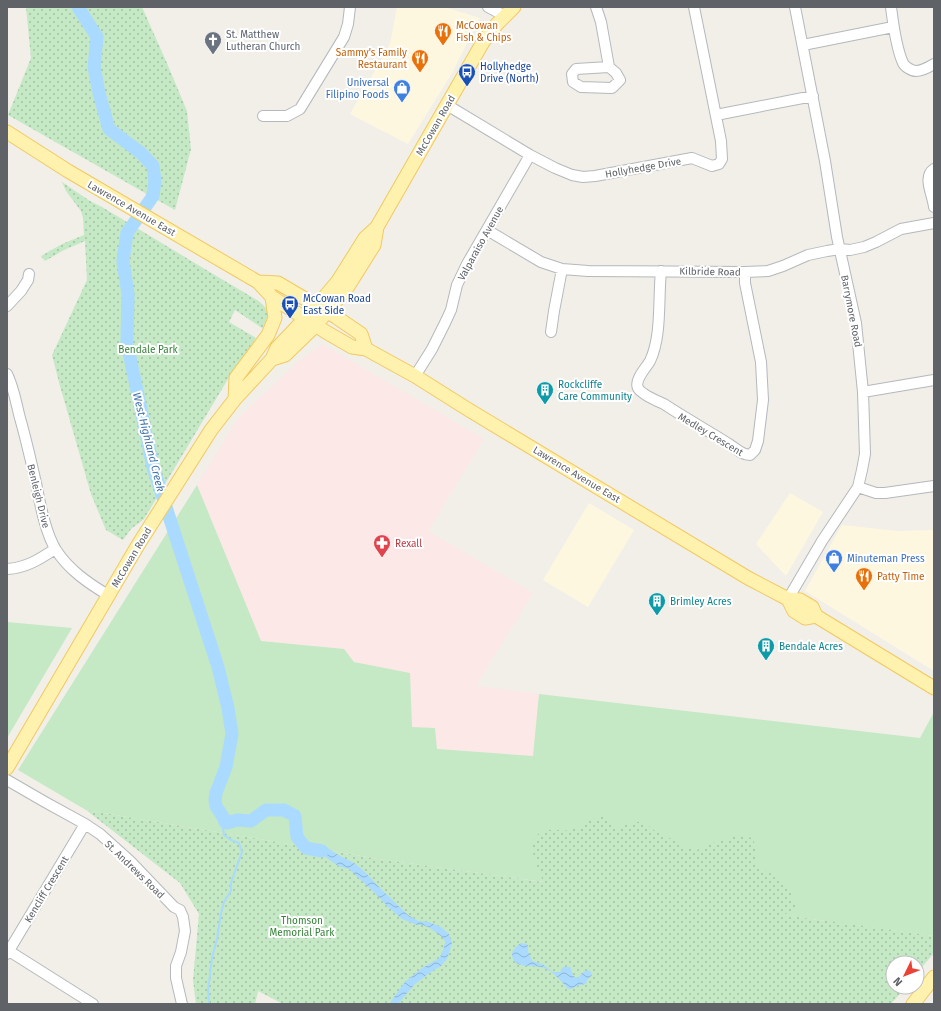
<svg xmlns="http://www.w3.org/2000/svg" width="941" height="1011" viewBox="0 0 941 1011" font-family="'Fira Sans',sans-serif">
<style>
.commercial{fill:#fef7e0}
.medical{fill:#fce8e6}
.green{fill:#c5e8c5}
.park{fill:url(#park-dots)}
.water{fill:url(#water-waves)}
.lines{fill:none;stroke-linecap:round;stroke-linejoin:round}
.stream{stroke:#aadaff;stroke-width:2}
.river{stroke:#aadaff;stroke-width:13}
.minor-casing{stroke:#b5b8bc;stroke-width:12}
.major-casing{stroke:#f2c960;stroke-width:15}
.minor{stroke:#fff;stroke-width:10}
.major{stroke:#fff2af;stroke-width:13}
.labels{text-anchor:middle;stroke-width:4;stroke-linejoin:round;paint-order:stroke}
.food-label{font-size:10px;fill:#c56008;stroke:#fff;text-anchor:start}
.worship-label{font-size:10px;fill:#5b616d;stroke:#fff;text-anchor:start}
.transit-label{font-size:10px;fill:#164399;stroke:#fff;text-anchor:start}
.shop-label{font-size:10px;fill:#366cbe;stroke:#fff;text-anchor:end}
.street-label{font-size:10px;fill:#5f6368;stroke:#fff}
.park-label{font-size:10px;fill:#348238;stroke:#fff}
.culture-label{font-size:10px;fill:#0d838f;stroke:#fff;text-anchor:start}
.health-label{font-size:10px;fill:#be3a42;stroke:#fff;text-anchor:start}
.water-label{font-size:11px;font-style:italic;fill:#4174aa;stroke:#fff}
</style>
<defs>
<pattern id="park-dots" width="8" height="8" patternUnits="userSpaceOnUse"><rect width="8" height="8" fill="#c5e8c5"/><path d="M2 2h.1M6 6h.1" fill="none" stroke="#a3c0a4" stroke-width="1.8" stroke-linecap="round"/></pattern>
<pattern id="water-waves" width="16" height="10" patternUnits="userSpaceOnUse"><rect width="16" height="10" fill="#aadaff"/><path d="M0 5q4-4 8 0t8 0" fill="none" stroke="#8eb4d2"/></pattern>
</defs>
<rect width="100%" height="100%" fill="#f1efe8"/>
<path class="commercial" d="M397 7H444L480 18 452 73 408 144 350 114 390 44Z
M790 493 823 512 786 576 756 544Z
M589 503 634 530 588 607 543 580Z
M842 525 897 531 934 530V671L805 591Z"/>
<path class="medical" d="M322 344 484 439 428 531 533 593 476 686 539 694 533 756 437 749 412 727 410 673 354 662 344 649 261 641 197 485 238 418 299 361Z"/>
<path class="green" d="M197 485 261 641 344 649 354 662 410 673 412 727 435 728 437 749 533 756 539 694 920 738 934 712V936L379 859 86 810 18 770Z
M7 622 72 628 7 738Z"/>
<path class="park" d="M26 7H142L166 61 187 111 191 149 175 210 8 115 31 58Z
M62 182 90 201 102 207 208 271 257 300C270 309 270 315 262 328L235 310 229 322 256 338 228 379 144 519 131 529 123 540 106 530 91 494 60 386 52 355 87 280 85 241 64 250 45 261 41 256 62 244 84 235 83 218 81 211 66 191Z
M86 810 379 859 543 882C540 868 527 852 535 838 543 825 559 832 570 830 581 828 590 818 601 817 608 816 612 821 615 827V828L641 821 648 825 655 831 665 835 685 848 697 850 706 845 740 835 752 838 757 848V866L770 873 791 893 797 908 784 915 825 921 826 919 829 921 934 936V953L917 973V963H893V987H906L891 1004H283L258 991 255 1004H196L193 980 199 914 180 883Z"/>
<path class="water" d="M326 847 340 856 354 863 363 870 381 889 408 915 418 921 429 922 441 927 449 934 452 943 447 959 441 966 431 972 415 984 398 1004H389L405 982 422 968 436 960 440 957 443 950 445 943V941L441 936 430 928 423 925H417L402 919 387 906 375 893 349 869 338 866 320 853Z
M521 943 527 944 528 946V951L532 961 542 964 553 972H560L563 967H570L571 969 573 976 578 978C582 974 584 969 590 971L592 975 587 980 586 984 580 985 571 989H568C562 982 553 971 544 968 535 964 513 970 512 955 512 949 517 946 521 943Z"/>
<g class="lines">
<path class="stream" d="M209 1004 208 990 212 958 217 939 221 913 224 902 231 891V883L242 852 239 843 231 840 224 835 223 828 225 822"/>
<path class="river" d="M78 7 97 37 94 67 99 93 109 129 141 153 153 166 155 181 153 196 127 233 123 261 128 294 127 343 153 467 218 667 228 708 232 734 226 767 216 793 215 800 216 806 223 817 225 822 227 823 237 820 251 821 266 810H284L295 816 297 837 306 848 322 851"/>
<g class="minor-casing">
<path id="minor" d="M488 7 505 16
M596 7 601 22 609 67 616 73 620 80 612 88 581 87 573 82 572 74 576 69 609 67
M891 7C893 23 896 48 903 63 905 67 912 71 916 71 922 71 929 67 934 64
M803 45 893 27
M447 105 530 155 555 168 572 175 583 177 595 176 692 158 712 166 719 164 722 159 721 141 694 7
M716 115 813 96
M263 116H287L300 109 344 37 348 24 350 7
M934 169C922 177 933 195 934 207
M487 230 541 262 562 269 588 271 745 272 768 271 783 266 808 255 827 251 840 249 850 250 864 247 876 242 901 229 934 223
M661 271C658 299 662 336 650 361 646 368 634 380 638 388 641 394 657 401 664 404 685 418 707 430 729 444 736 448 741 455 750 455L755 450 758 441 763 400 761 362 745 283V272
M7 306 21 291 28 280 29 274
M551 332 554 311 562 269
M7 374C14 388 16 403 20 418 26 439 31 461 36 483 40 503 45 532 56 550 69 570 88 583 108 595
M415 376 432 349 445 323 451 310 457 285 467 264 530 155
M863 392 934 380
M858 487 876 493H885L934 486
M7 569C26 568 40 559 55 549
M788 599 822 541 858 487 862 470 865 454 863 392 856 323 837 237 825 161 795 7
M7 780 45 802 85 824 100 834 130 861 174 907 180 910 183 917 185 931 181 952 176 966V978L182 1004
M9 951 93 1004
M7 954 85 824"/>
</g>
<g class="major-casing">
<path id="major" d="M7 132 68 171 258 282 272 297 326 332 352 347 366 349 415 376 469 410 748 578 788 599 800 600 812 607 816 616 934 688
M258 282 278 283 336 317 361 334 366 349
M272 359 285 355 315 326 347 288 374 245 377 227
M235 399 236 378 268 335 275 318 272 297
M788 599 794 611 805 618 816 616
M7 768 138 545 211 430 235 399 272 359 277 348 317 306 338 281 365 238 377 227 483 42 497 24 514 7
M913 1004 934 977"/>
</g>
<use href="#minor" class="minor"/>
<use href="#major" class="major"/>
</g>
<defs>
<g id="restaurant-pin" transform="scale(0.9)"><path d="M0 17L-7.5 6A9.5 9.5 0 1 1 7.5 6Z" fill="#e8710a" stroke="#fff"/><path d="M-5-6h1v4h1v-4h1v4h1v-4h1v5L-1.5 .5V6h-2V.5L-5-1ZM5-6V6H3V1.5H1.5Q1.5-4 5-6Z" fill="#fff"/></g>
<g id="church-pin" transform="scale(0.9)"><path d="M0 17L-7.5 6A9.5 9.5 0 1 1 7.5 6Z" fill="#6b7280" stroke="#fff"/><path d="M-1.2-6h2.4v3.5h3.3v2.4h-3.3V6h-2.4V-.1h-3.3v-2.4h3.3Z" fill="#fff"/></g>
<g id="bus-pin" transform="scale(0.9)"><path d="M0 17L-7.5 6A9.5 9.5 0 1 1 7.5 6Z" fill="#1a4fb4" stroke="#fff"/><path d="M-5-6H5V4H4V6H2V4H-2V6H-4V4H-5ZM-3.5-4V0h7V-4ZM-3.5 1.2v1.5H-2V1.2ZM2 1.2v1.5H3.5V1.2Z" fill="#fff"/></g>
<g id="shop-pin" transform="scale(0.9)"><path d="M0 17L-7.5 6A9.5 9.5 0 1 1 7.5 6Z" fill="#3f7fe0" stroke="#fff"/><path d="M-5-2.5h2.3a2.7 3.5 0 0 1 5.4 0H5L5.5 6h-11ZM-1.5-2.5h3a1.5 2.3 0 0 0-3 0Z" fill="#fff"/></g>
<g id="building-pin" transform="scale(0.9)"><path d="M0 17L-7.5 6A9.5 9.5 0 1 1 7.5 6Z" fill="#0f9aa8" stroke="#fff"/><path d="M-4-6H4V6H1V3H-1V6H-4ZM-2.5-4.3h1.7v1.8h-1.7ZM.8-4.3h1.7v1.8H.8ZM-2.5-1h1.7V.8h-1.7ZM.8-1h1.7V.8H.8Z" fill="#fff"/></g>
<g id="pharmacy-pin" transform="scale(0.9)"><path d="M0 17L-7.5 6A9.5 9.5 0 1 1 7.5 6Z" fill="#e0444e" stroke="#fff"/><path d="M-2-6h4v4h4v4h-4v4h-4v-4h-4v-4h4Z" fill="#fff"/></g>
</defs>
<g fill-rule="evenodd">
<use href="#restaurant-pin" x="443" y="31"/>
<use href="#church-pin" x="213" y="40"/>
<use href="#restaurant-pin" x="420" y="58"/>
<use href="#bus-pin" x="467" y="72"/>
<use href="#shop-pin" x="402" y="88"/>
<use href="#bus-pin" x="290" y="304"/>
<use href="#building-pin" x="545" y="390"/>
<use href="#pharmacy-pin" x="382" y="543"/>
<use href="#shop-pin" x="834" y="558"/>
<use href="#restaurant-pin" x="864" y="576"/>
<use href="#building-pin" x="657" y="601"/>
<use href="#building-pin" x="766" y="646"/>
</g>
<g class="labels">
<g class="food-label">
<text x="456" y="29">McCowan<tspan x="456" dy="12">Fish &amp; Chips</tspan></text>
<text x="407" y="56" text-anchor="end">Sammy's Family<tspan x="407" dy="12">Restaurant</tspan></text>
<text x="877" y="580">Patty Time</text>
</g>
<g class="worship-label">
<text x="226" y="38">St. Matthew<tspan x="226" dy="12">Lutheran Church</tspan></text>
</g>
<g class="transit-label">
<text x="480" y="70">Hollyhedge<tspan x="480" dy="12">Drive (North)</tspan></text>
<text x="303" y="302">McCowan Road<tspan x="303" dy="12">East Side</tspan></text>
</g>
<g class="shop-label">
<text x="389" y="86">Universal<tspan x="389" dy="12">Filipino Foods</tspan></text>
<text x="847" y="562" text-anchor="start">Minuteman Press</text>
</g>
<g class="street-label">
<text transform="translate(435 125) rotate(-60)" y="4">McCowan Road</text>
<text transform="translate(643 167) rotate(-10)" y="4">Hollyhedge Drive</text>
<text transform="translate(132 208) rotate(30)" y="4">Lawrence Avenue East</text>
<text transform="translate(480 243) rotate(-61)" y="4">Valparaiso Avenue</text>
<text transform="translate(710 271) rotate(1)" y="4">Kilbride Road</text>
<text transform="translate(852 311) rotate(79)" y="4">Barrymore Road</text>
<text transform="translate(711 434) rotate(31)" y="4">Medley Crescent</text>
<text transform="translate(577 474) rotate(31)" y="4">Lawrence Avenue East</text>
<text transform="translate(39 496) rotate(76)" y="4">Benleigh Drive</text>
<text transform="translate(131 557) rotate(-59)" y="4">McCowan Road</text>
<text transform="translate(135 869) rotate(44)" y="4">St. Andrews Road</text>
<text transform="translate(46 889) rotate(-59)" y="4">Kencliff Crescent</text>
</g>
<g class="park-label">
<text x="148" y="353">Bendale Park</text>
<text x="302" y="924">Thomson<tspan x="302" dy="12">Memorial Park</tspan></text>
</g>
<g class="culture-label">
<text x="558" y="388">Rockcliffe<tspan x="558" dy="12">Care Community</tspan></text>
<text x="670" y="605">Brimley Acres</text>
<text x="779" y="650">Bendale Acres</text>
</g>
<g class="health-label">
<text x="395" y="547">Rexall</text>
</g>
<g class="water-label">
<text transform="translate(149 442) rotate(76)" y="4">West Highland Creek</text>
</g>
</g>
<rect width="941" height="1011" fill="none" stroke="#5f6368" stroke-width="16"/>
<g transform="translate(905 975) rotate(227)"><circle r="19" fill="#ffffff" stroke="#bfc1c3"/>
<path d="M0-3L7 15L0 10L-7 15Z" fill="#ea4335"/>
<text y="-6" font-size="11" font-weight="bold" text-anchor="middle" fill="#5f6368">N</text>
</g>
</svg>
